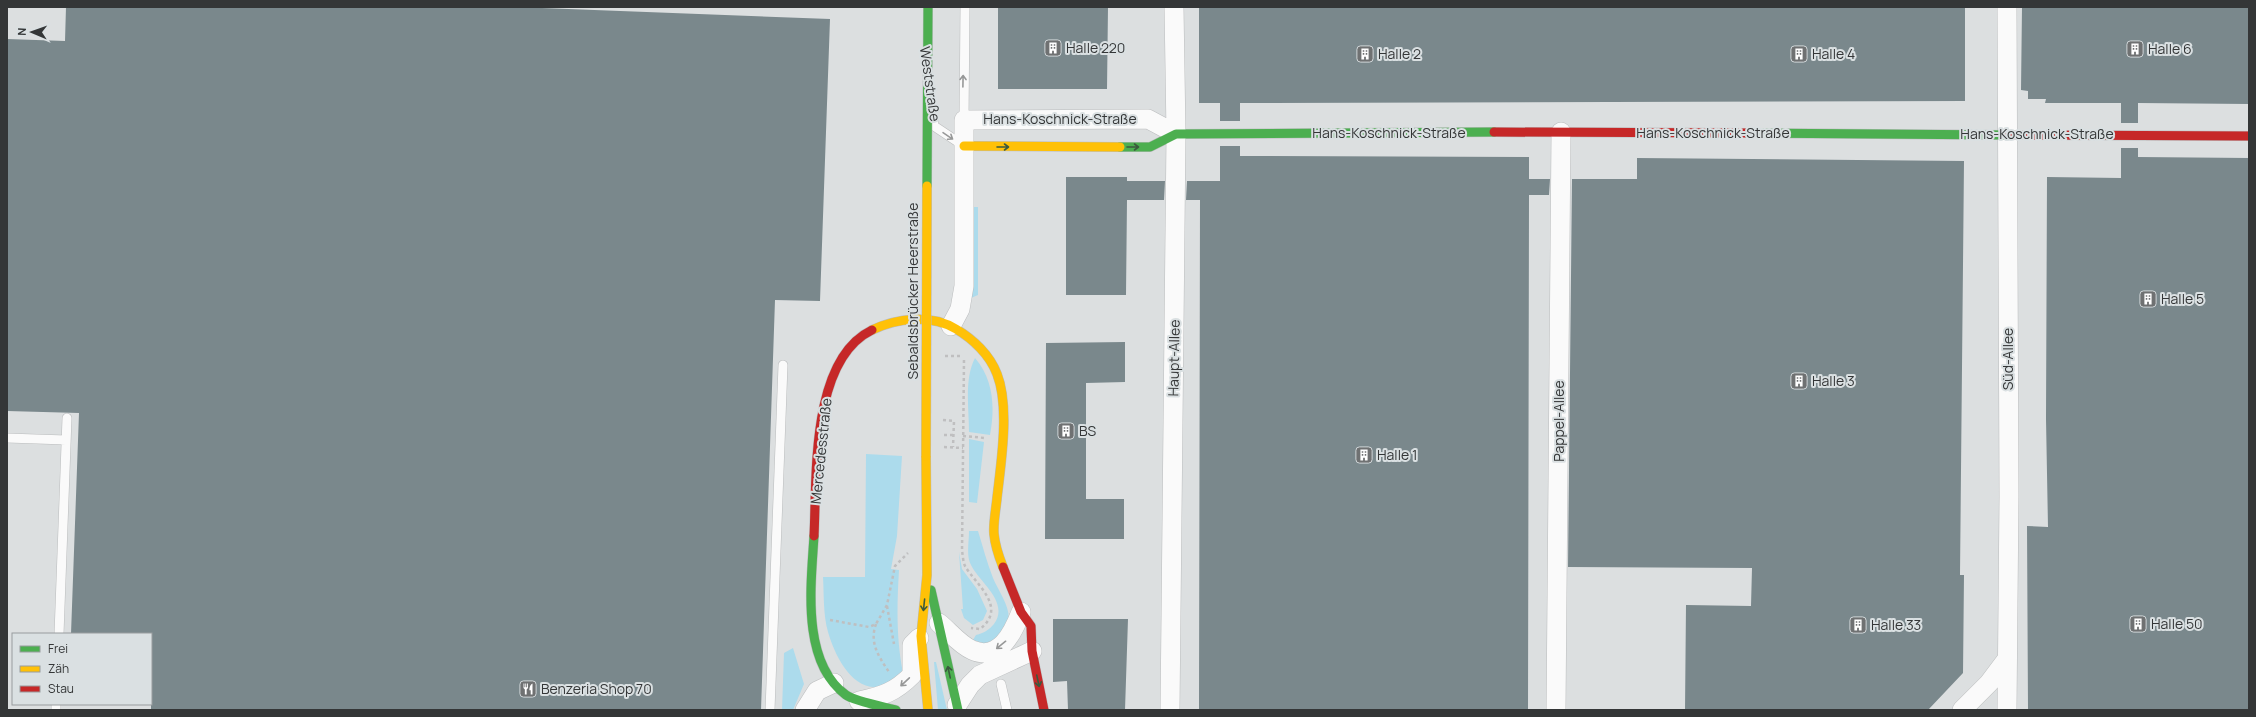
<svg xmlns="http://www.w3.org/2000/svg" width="2256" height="717" viewBox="0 0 2256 717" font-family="Manrope,sans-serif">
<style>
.green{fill:#acdbec}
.building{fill:#7a888c}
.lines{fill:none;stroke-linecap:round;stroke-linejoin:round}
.lane-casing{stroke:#babcbd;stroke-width:10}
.street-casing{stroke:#babcbd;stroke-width:20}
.fast-casing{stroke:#babcbd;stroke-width:10}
.slow-casing{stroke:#babcbd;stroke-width:10}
.jam-casing{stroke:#babcbd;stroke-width:10}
.path{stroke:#bfbfc0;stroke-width:2.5;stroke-dasharray:3 3;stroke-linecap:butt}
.lane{stroke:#fafafa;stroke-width:9}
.street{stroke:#fafafa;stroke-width:19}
.fast{stroke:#4caf50;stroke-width:9}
.slow{stroke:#ffc107;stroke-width:9}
.jam{stroke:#c62828;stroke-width:9}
.fast-bridge-casing{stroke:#babcbd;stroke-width:10;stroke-linecap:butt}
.slow-bridge-casing{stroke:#babcbd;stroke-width:10;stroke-linecap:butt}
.fast-bridge{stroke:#4caf50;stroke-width:9}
.slow-bridge{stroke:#ffc107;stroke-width:9}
.oneway{stroke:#979898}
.oneway2{stroke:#3b5a3e}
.labels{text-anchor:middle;stroke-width:4;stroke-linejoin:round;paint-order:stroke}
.poi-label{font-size:14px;fill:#343637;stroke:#dae0e2;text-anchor:start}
.street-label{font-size:14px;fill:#343637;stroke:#dae0e2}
</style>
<rect width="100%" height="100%" fill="#dcdfe0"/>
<path class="green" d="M972 207H978V295L971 298Z
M975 358C994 380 995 408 990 435L969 432C969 409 964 379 975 358Z
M969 439 984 442 977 503 969 502Z
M866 454 902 456 897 536 891 569 899 570C897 605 896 638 903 673 895 678 885 686 876 687 850 688 834 653 828 632 823 615 824 594 823 577H865Z
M969 531H978C983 547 987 563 993 578 1000 595 1017 614 1004 632 1001 637 992 641 987 645L973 640 976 635C984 633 989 630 994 624 1010 602 979 582 971 565 966 556 969 542 969 531Z
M959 552 962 569 977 589 987 611 983 620 973 625 964 618 961 609H963Z
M793 648 804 684 793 710H782L784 653Z
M934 662H936L947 710H938Z"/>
<path class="building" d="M66 7H516L830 19 820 301 775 300 761 710H151V634H71L79 413 7 411V39L65 41Z
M998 7H1108L1107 89H998Z
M1199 7H1965V101L1240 103V121H1220V103H1199Z
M2022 7H2249V104L2138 103V123H2121V103H2045L2046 99H2028V91L2021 90Z
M1220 146H1240V156L1529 157V179H1550L1549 195H1529L1528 710H1199L1200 200H1186L1187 181H1220Z
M2121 148H2138V157L2249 158V710H2028L2027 526 2048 527 2046 419 2047 177 2121 178Z
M1637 158 1964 161 1960 575H1964L1963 673 1928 710H1685L1686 605 1751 606 1752 568 1568 567 1572 179H1637Z
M1066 177H1127V181H1165L1164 200H1127L1126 295H1066Z
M1125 342V382L1086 383V499H1124V539H1045L1046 343Z
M1053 619H1128L1125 710H1068L1067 681 1053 682Z"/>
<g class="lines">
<g class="lane-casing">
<path id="lane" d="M933 120 934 126 964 146
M964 120 965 7
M7 438 66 440
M59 634 67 418
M1001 684 1007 710
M56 710V704
M770 710 783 365"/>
</g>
<g class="street-casing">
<path id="street" d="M2007 7 2009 496 2007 710
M951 326 960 309 964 286V120L1148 119 1176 134
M939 623C949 631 960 645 972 650 999 662 1013 633 1021 612
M859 701C883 696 895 692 912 675V645L919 638
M957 705 970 685 980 675 1032 651
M805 710 817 691 834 683
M1170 710 1176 134 1174 7
M1556 710 1561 132
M1962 710 1989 683 2007 659"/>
</g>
<g class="fast-casing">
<path id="fast" d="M1747 133 2006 135
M1120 147H1150L1176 134 1494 132
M814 536C811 585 801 662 846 695 854 701 885 707 896 710
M931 590 958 710"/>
</g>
<g class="slow-casing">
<path id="slow" d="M964 146 1120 147
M872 330C897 318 931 314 956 329 973 339 990 355 997 374 1010 407 1001 463 997 498 996 509 993 523 994 534 995 545 999 557 1003 567
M926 456 927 575 921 636 928 710"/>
</g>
<g class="jam-casing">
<path id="jam" d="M1494 132 1747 133
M2006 135 2249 136
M814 536C817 478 810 360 872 330
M1003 567 1021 612 1031 626 1032 651 1044 710"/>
</g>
<path class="path" d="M945 356H962
M964 360 962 551C963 556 963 562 965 566 976 585 1008 607 980 629L971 628
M943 420 954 421 953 447
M944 435H954
M963 436 985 438
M944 447 963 448
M887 606 894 644
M830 620 869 627 876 624 887 605 895 566 908 553
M876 624C869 643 879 657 889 672"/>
<use href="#lane" class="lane"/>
<use href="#street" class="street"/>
<use href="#fast" class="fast"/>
<use href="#slow" class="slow"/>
<use href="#jam" class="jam"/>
<g class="fast-bridge-casing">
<path id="fast-bridge" d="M927 186 928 7"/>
</g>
<g class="slow-bridge-casing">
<path id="slow-bridge" d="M926 456 927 186"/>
</g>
<use href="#fast-bridge" class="fast-bridge"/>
<use href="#slow-bridge" class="slow-bridge"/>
</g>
<defs><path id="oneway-shaft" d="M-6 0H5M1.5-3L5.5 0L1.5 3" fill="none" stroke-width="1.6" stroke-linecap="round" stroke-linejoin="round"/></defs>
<g class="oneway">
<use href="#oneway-shaft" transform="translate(963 81) rotate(-89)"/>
<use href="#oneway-shaft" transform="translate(948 136) rotate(34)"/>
<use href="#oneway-shaft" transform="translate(1001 645) rotate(141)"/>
<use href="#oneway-shaft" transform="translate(905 682) rotate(137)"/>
</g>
<g class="oneway2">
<use href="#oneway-shaft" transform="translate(1003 147)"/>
<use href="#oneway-shaft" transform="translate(1133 147)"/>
<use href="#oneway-shaft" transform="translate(924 605) rotate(96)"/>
<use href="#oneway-shaft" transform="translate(949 672) rotate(-102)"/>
<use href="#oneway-shaft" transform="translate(1038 681) rotate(78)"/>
</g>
<defs>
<g id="building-square" transform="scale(0.9)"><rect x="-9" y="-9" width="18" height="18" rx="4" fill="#6f7172" stroke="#dae0e2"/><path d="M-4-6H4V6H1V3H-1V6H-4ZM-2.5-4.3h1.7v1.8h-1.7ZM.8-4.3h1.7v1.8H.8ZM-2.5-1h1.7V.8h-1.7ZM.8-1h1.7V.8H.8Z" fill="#fff"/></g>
<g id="restaurant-square" transform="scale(0.9)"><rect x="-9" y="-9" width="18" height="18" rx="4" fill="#6f7172" stroke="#dae0e2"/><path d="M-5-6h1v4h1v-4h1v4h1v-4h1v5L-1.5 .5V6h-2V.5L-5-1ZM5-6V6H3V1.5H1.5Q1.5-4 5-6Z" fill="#fff"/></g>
</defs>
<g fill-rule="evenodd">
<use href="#building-square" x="1053" y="48"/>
<use href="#building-square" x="2135" y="49"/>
<use href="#building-square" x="1365" y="54"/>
<use href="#building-square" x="1799" y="54"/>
<use href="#building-square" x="2148" y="299"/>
<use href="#building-square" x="1799" y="381"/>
<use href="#building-square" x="1066" y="431"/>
<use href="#building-square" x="1364" y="455"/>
<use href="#building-square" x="2138" y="624"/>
<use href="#building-square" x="1858" y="625"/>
<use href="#restaurant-square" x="528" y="689"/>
</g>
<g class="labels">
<g class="poi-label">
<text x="1066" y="53">Halle 220</text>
<text x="2148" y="54">Halle 6</text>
<text x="1378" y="59">Halle 2</text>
<text x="1812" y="59">Halle 4</text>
<text x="2161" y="304">Halle 5</text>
<text x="1812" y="386">Halle 3</text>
<text x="1079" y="436">BS</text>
<text x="1377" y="460">Halle 1</text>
<text x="2151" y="629">Halle 50</text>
<text x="1871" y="630">Halle 33</text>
<text x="541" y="694">Benzeria Shop 70</text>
</g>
<g class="street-label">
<text transform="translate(930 84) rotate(82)" y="5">Weststraße</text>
<text x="1060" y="124">Hans-Koschnick-Straße</text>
<text x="1389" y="138">Hans-Koschnick-Straße</text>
<text x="1713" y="138">Hans-Koschnick-Straße</text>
<text x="2037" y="139">Hans-Koschnick-Straße</text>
<text transform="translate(913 291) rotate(-90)" y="5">Sebaldsbrücker Heerstraße</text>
<text transform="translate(1174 358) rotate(-89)" y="5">Haupt-Allee</text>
<text transform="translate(2008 359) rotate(-90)" y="5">Süd-Allee</text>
<text transform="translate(1559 421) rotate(-90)" y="5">Pappel-Allee</text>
<text transform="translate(821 451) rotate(-84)" y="5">Mercedesstraße</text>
</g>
</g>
<rect width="2256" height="717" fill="none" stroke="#343637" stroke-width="16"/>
<rect x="12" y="633" width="140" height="72" fill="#dae0e2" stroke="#989c9e"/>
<rect x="20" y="646" width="20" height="6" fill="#4caf50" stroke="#989c9e"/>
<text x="48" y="653" font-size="12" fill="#343637">Frei</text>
<rect x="20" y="666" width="20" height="6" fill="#ffc107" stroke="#989c9e"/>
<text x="48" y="673" font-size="12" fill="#343637">Zäh</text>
<rect x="20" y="686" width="20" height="6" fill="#c62828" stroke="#989c9e"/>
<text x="48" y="693" font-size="12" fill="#343637">Stau</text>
<g transform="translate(32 32) rotate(272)" stroke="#dae0e2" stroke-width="3" paint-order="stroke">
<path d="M0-3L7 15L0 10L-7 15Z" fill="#343637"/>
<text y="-6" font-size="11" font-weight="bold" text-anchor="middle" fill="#343637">N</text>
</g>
</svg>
